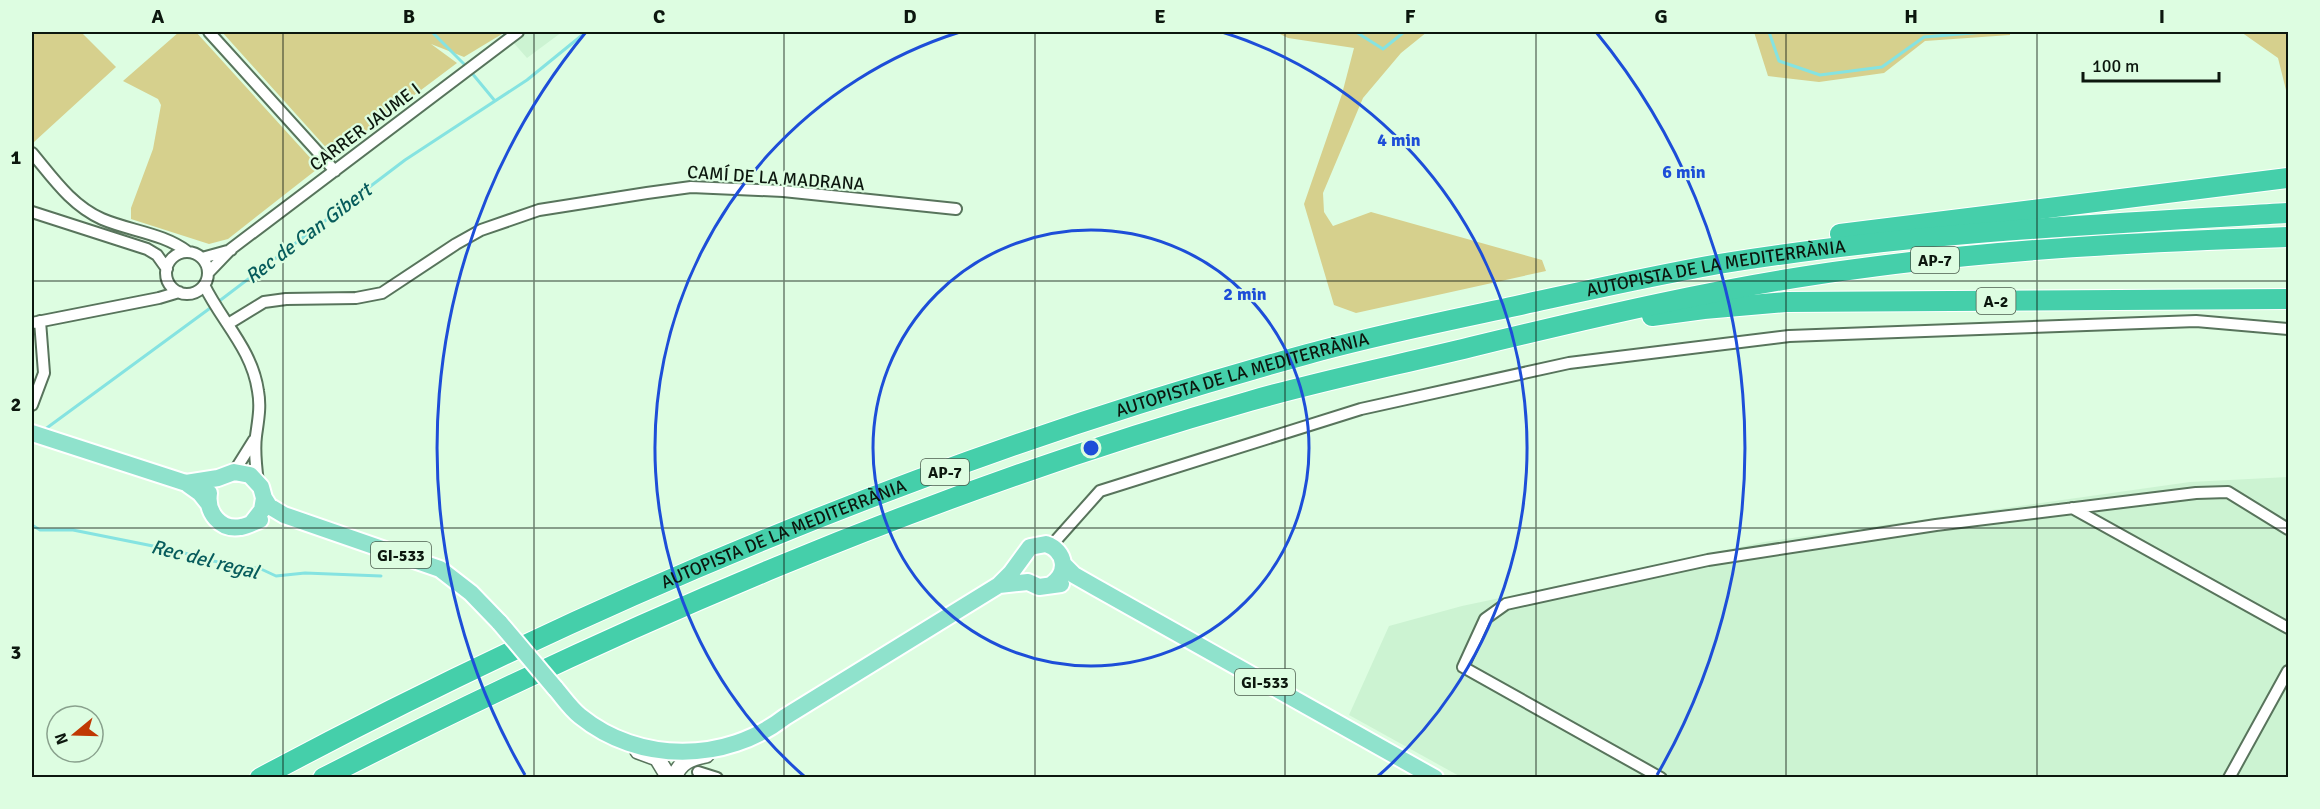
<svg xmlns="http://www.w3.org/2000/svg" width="2320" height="809" viewBox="0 0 2320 809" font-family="Signika,sans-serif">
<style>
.built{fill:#ccf3d2}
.green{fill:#d6d08d}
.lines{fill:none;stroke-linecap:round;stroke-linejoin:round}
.stream{stroke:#85e3e1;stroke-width:3}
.street-casing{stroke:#58745c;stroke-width:14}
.secondary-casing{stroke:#58745c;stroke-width:18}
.primary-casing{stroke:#fff;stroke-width:20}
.highway-casing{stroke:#fff;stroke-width:22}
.street{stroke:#fff;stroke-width:10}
.secondary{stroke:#fff;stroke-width:15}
.primary{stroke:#8fe2cc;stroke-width:16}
.highway{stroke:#45cfaa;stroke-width:20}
.primary-bridge-casing{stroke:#fff;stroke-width:20;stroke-linecap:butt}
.primary-bridge{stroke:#8fe2cc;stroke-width:16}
.grid{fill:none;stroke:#0c170e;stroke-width:1.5;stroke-opacity:0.55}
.ring{fill:none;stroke:#1d4ed8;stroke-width:3}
.labels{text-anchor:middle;stroke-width:4.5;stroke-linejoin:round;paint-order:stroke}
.shield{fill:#ddfde1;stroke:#4b5c4d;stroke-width:1.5}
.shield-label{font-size:16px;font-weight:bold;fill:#0c170e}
.street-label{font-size:18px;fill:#0c170e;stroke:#ddfde1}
.water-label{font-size:20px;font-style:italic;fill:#075c5c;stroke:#ddfde1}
.centre{fill:#1d4ed8;stroke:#ddfde1;stroke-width:3}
.ring-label{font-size:18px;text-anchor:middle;font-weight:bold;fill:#1d4ed8;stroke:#ddfde1;stroke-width:4.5;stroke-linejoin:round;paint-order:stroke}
.neatline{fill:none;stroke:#0c170e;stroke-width:2}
.grid-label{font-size:20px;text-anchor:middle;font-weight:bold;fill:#0c170e}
</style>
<rect width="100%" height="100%" fill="#ddfde1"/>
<path class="built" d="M504 32H562L527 58Z
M2288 477V777H1461L1349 715 1389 626 1462 606 1764 542 2190 482Z"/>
<path class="green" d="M36 32H81L116 67 34 142 32 140V36Z
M179 32H196L314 162 316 170 228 239 209 244 131 219V208L153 149 161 105 158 99 123 81Z
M222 32H500L502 34 464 57 431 44 457 63 337 153H331Z
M1276 32H1427L1401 53 1363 98 1323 193 1324 212 1333 226 1371 212 1542 260 1546 271 1356 313 1334 305 1304 204 1342 94 1354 48 1288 38Z
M1754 32H2010V35L1925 41 1884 73 1819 82 1768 76Z
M2241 32H2288V98L2278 58Z"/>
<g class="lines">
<path class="stream" d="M432 32 467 67
M1356 32 1383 49 1404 32
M1769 32 1779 61 1820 75 1882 67 1924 37 1985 32
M471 72 495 101
M218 302 405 160 527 80 586 32
M44 430 213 306
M32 525 40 530H73L178 551 207 560 261 569 276 576 305 573 381 576"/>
<g class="street-casing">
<path id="street" d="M209 32 335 171
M32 153C53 178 71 205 102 219 130 231 163 233 188 252
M32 212 147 249 157 255 167 269
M166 273a21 21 0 1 1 42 0a21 21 0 1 1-42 0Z
M202 258 231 250
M208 273 231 249 518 32
M204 285C222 322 252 349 258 391 261 407 258 421 256 436 254 452 256 467 258 482
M32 323 159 298 179 292
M228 324 264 302 286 299 356 298 382 293 456 244 481 230 539 210 647 193 691 187 783 191 956 209
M32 405 44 373 40 321
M234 472 254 440
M2072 508 2288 628
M1051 546 1100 491 1361 409 1569 363 1789 336 2196 321 2288 329
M698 772 717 778
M1661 778 1463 667 1485 619 1506 604 1708 560 1936 525 2196 493 2228 492 2288 529
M2229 778 2288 671"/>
</g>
<g class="secondary-casing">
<path id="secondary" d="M638 751 657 758 668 776
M674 778C680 761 691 758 706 755"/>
</g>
<g class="primary-casing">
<path id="primary" d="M32 433 186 483 200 493 208 503
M186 483 218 478 234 472 250 475 261 487 264 498 262 510 252 523
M209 493C206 512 220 531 241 527 248 526 254 522 260 520
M264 498 269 506 284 515 440 569 471 593 500 623
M1063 564 1074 575 1095 587 1435 778
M999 585 1028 582 1039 587 1061 584
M555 688C563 697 570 708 580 716 639 764 726 763 785 717L999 585 1011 573 1030 547 1046 544C1066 551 1069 573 1051 585"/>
</g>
<g class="highway-casing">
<g id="highway">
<path d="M1840 234 2288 178"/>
<path d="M1652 316 1704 309 1786 302 2288 299"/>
<path id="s1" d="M260 778C591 601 946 453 1308 354 1376 335 1446 321 1516 306 1585 291 1655 275 1725 263 1911 233 2100 224 2288 213"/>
<path d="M323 778C620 626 929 492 1250 401 1323 380 1398 365 1471 347 1599 316 1726 286 1856 269 1999 249 2144 242 2288 237"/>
</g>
</g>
<use href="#street" class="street"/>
<use href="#secondary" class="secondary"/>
<use href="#primary" class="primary"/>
<use href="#highway" class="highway"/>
<g class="primary-bridge-casing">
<path id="primary-bridge" d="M500 623 555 688"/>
</g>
<use href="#primary-bridge" class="primary-bridge"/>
</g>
<path class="grid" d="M283 32V778M534 32V778M784 32V778M1035 32V778M1285 32V778M1536 32V778M1786 32V778M2037 32V778M32 281H2288M32 528H2288"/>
<g class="ring">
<circle cx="1091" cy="448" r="218"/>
<path d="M805 777A436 436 0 0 1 960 32M1222 32A436 436 0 0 1 1377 777"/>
<path d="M525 775A654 654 0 0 1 586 32M1596 32A654 654 0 0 1 1657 775"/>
</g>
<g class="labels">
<g class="shield">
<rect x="1911" y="247" width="48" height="26" rx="4.5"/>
<rect x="1976.5" y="288" width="39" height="26" rx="4.5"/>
<rect x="921" y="459" width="48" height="26" rx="4.5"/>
<rect x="371" y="542" width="60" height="26" rx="4.5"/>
<rect x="1235" y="669" width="60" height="26" rx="4.5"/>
</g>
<g class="shield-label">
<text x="1935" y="266">AP-7</text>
<text x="1996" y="307">A-2</text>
<text x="945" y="478">AP-7</text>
<text x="401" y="561">GI-533</text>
<text x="1265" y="688">GI-533</text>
</g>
<g class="street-label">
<text transform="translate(365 127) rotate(-37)" y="6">CARRER JAUME I</text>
<text transform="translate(776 178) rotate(4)" y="6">CAMÍ DE LA MADRANA</text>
<text dy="6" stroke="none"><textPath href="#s1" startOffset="1550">AUTOPISTA DE LA MEDITERRÀNIA</textPath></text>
<text dy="6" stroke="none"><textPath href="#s1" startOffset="1064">AUTOPISTA DE LA MEDITERRÀNIA</textPath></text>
<text dy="6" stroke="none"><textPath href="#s1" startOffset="578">AUTOPISTA DE LA MEDITERRÀNIA</textPath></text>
</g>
<g class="water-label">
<text transform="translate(308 233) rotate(-37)" y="7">Rec de Can Gibert</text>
<text transform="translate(205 559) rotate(14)" y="7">Rec del regal</text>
</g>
</g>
<circle cx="1091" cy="448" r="9" class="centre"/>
<g class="ring-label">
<text x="1399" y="146">4 min</text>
<text x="1684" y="178">6 min</text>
<text x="1245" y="300">2 min</text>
</g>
<rect width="2320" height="809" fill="none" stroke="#ddfde1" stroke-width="66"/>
<g transform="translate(75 734) rotate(251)"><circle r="28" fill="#ddfde1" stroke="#89a18d" stroke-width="1.5"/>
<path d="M0-4.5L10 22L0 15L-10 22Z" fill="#c03803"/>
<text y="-9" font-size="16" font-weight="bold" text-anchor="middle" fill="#0c170e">N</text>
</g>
<path d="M2083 72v9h136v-9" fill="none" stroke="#0c170e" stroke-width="3"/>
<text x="2092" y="72" font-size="18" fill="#0c170e" stroke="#ddfde1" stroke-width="4.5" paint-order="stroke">100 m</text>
<rect x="33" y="33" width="2254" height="743" class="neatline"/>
<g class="grid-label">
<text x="158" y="23">A</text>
<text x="409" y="23">B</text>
<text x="659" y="23">C</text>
<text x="910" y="23">D</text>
<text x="1160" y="23">E</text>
<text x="1410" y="23">F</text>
<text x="1661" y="23">G</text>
<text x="1911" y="23">H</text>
<text x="2162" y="23">I</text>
<text x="16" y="164">1</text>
<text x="16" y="411">2</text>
<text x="16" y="659">3</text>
</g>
</svg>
